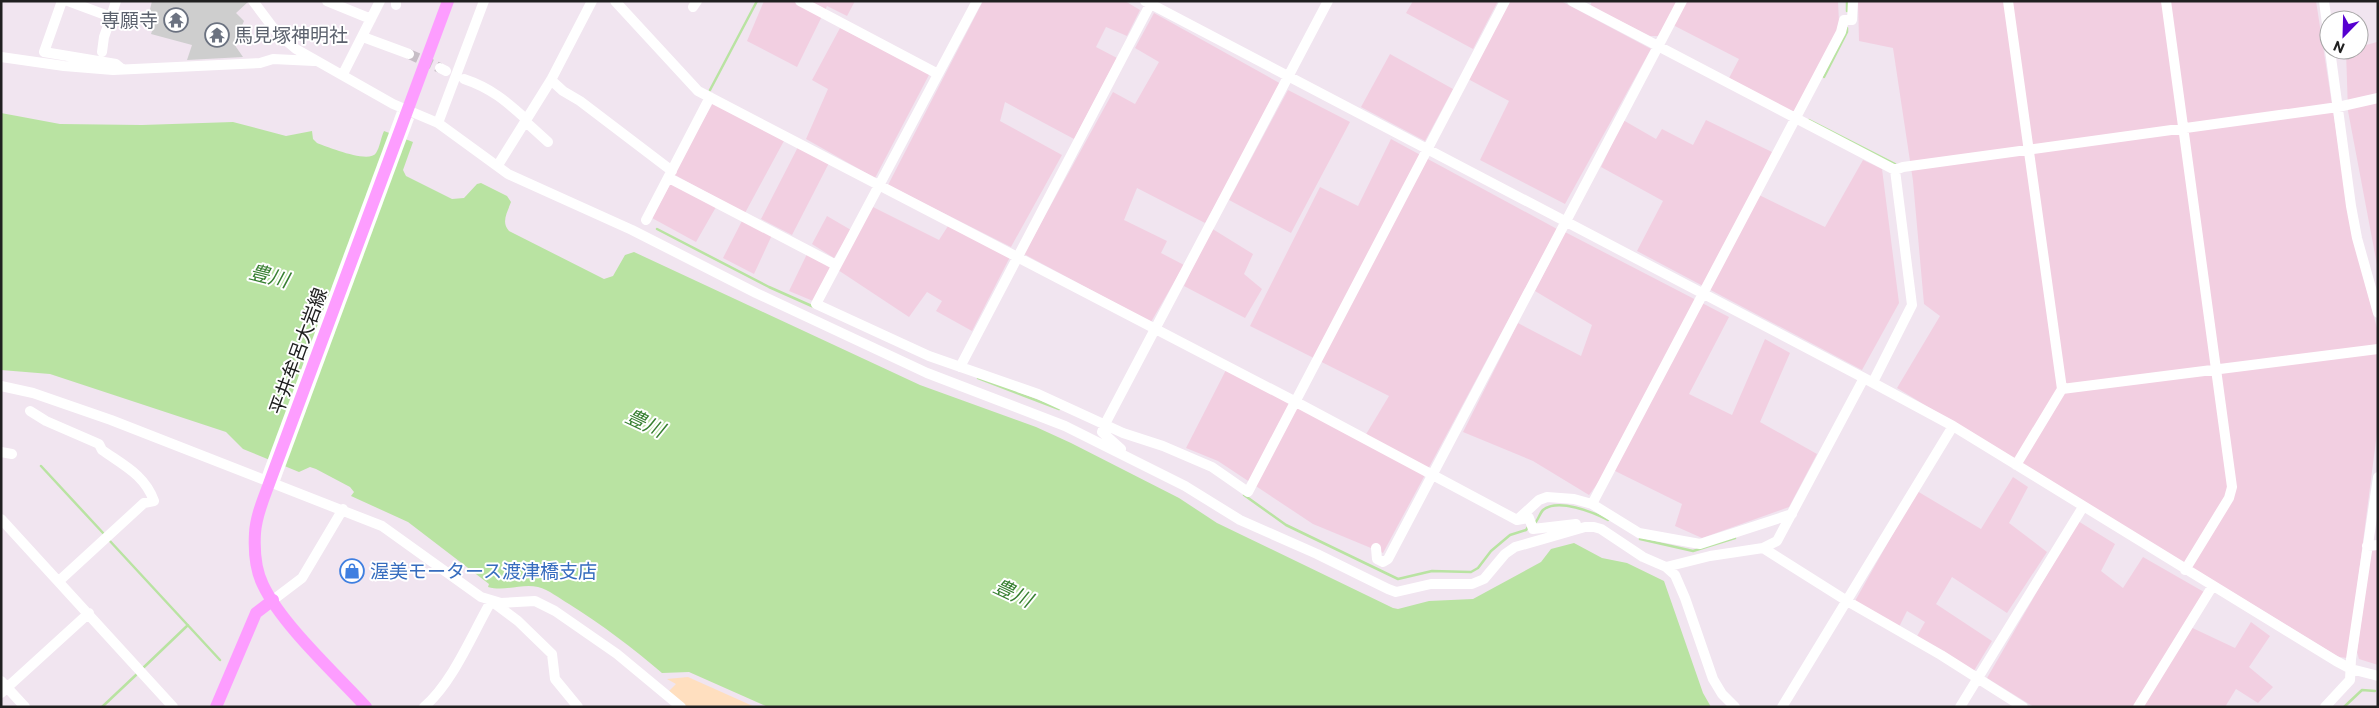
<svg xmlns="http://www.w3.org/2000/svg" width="2379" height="708" viewBox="0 0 2379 708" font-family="Commissioner,'Noto Sans JP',sans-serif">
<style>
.religious{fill:#cecece}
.farmland{fill:#f2cfe1}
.park{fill:#ffdfbf}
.water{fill:#b9e3a2}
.pier{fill:#fff}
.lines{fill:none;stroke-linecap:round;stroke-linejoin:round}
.stream{stroke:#b9e3a2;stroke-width:2.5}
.minor-tunnel{stroke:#c7bec6;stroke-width:10;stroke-dasharray:10 5;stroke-linecap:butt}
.minor{stroke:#fff;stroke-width:10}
.major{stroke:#fd9dff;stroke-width:12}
.labels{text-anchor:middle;stroke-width:4;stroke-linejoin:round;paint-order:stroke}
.worship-label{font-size:19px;fill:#5b616d;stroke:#fff;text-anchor:end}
.street-label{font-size:19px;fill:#202020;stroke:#fff}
.shop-label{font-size:19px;fill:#366cbe;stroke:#fff;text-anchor:start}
.water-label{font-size:20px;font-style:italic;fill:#377f31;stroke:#fff}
</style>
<rect width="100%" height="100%" fill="#f1e5f0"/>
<path class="religious" d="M152 1H249L236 13 244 21 234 44 243 57 187 60 192 45 151 34 153 28 146 26Z"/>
<path class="farmland" d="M764 1H855L847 16 827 6 797 67 747 41Z
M983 1H1125L1140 10 1127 36 1106 27 1096 47 1117 58 1074 139 1005 102 1000 121 1062 155 1011 247 888 185Z
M1413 1H1498L1473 49 1406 13Z
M1510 1H1561L1651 49 1565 204 1480 160 1509 101 1468 79Z
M1592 1H1677L1659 36H1650L1590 6Z
M1684 1H1838L1839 22 1836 33 1793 114 1728 80 1739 59 1671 24Z
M1858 1H2316L2352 234 2378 332V425L2348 658 2339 657 1897 388 1940 316 1924 304 1913 181 1893 48 1859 41Z
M1154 13 1283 85 1205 223 1137 188 1124 220 1167 241 1161 253 1184 265 1151 322 1024 254 1113 92 1135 104 1159 62 1135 48Z
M840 28 930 73 875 178 806 139 828 89 812 80Z
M2378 33V270L2348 111 2346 51 2359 50V47L2377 42Z
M1390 54 1453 89 1425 141 1361 107Z
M1288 90 1350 122 1291 233 1229 200Z
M713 103 785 139 745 213 673 174Z
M1623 120 1656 139 1662 129 1693 145 1706 120 1772 152 1753 192 1825 227 1863 160 1882 169 1899 303 1862 370 1637 251 1663 201 1601 167Z
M1391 139 1557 229 1383 553 1313 524 1218 461 1186 448 1227 368 1362 441 1389 396 1250 326 1320 187 1358 206Z
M798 147 829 163 792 235 761 219Z
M671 183 716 207 696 242 652 218Z
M871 206 939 240 948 226 1010 257 972 331 936 311 942 301 927 292 909 317 838 270Z
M827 216 851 230 834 258 812 244Z
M743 219 772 235 754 274 723 258Z
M1211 228 1253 254 1244 274 1262 289 1245 318 1184 286Z
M1565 232 1729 317 1689 394 1732 415 1765 339 1790 353 1760 422 1817 454 1789 507 1702 538 1675 526 1682 504 1609 468 1589 495 1533 461 1463 432 1518 323 1581 356 1592 325 1535 291Z
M807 254 831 266 813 301 789 291Z
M2013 477 2028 487 2009 523 2047 552 2007 613 1952 577 1936 604 1992 641 1972 674 1916 638 1925 622 1907 611 1899 627 1855 601 1917 491 1981 529Z
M2078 521 2115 544 2101 571 2123 588 2143 557 2204 592 2184 624 2235 648 2251 622 2270 636 2249 667 2273 687 2258 703 2236 689 2225 707H2034L1987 678Z
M2378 548V665L2359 659 2357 652 2371 551Z"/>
<path class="park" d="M688 677 755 707H687L669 691 676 684 667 679Z"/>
<path class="water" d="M1 113 60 124 142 125 233 122 286 136 312 131 313 139 317 143C328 147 369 164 376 153 380 147 381 137 384 131L413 142 403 170 406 176 452 199 464 198 477 184 481 183 507 196 511 202C507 213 501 222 509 231L604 279 613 276 625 255 634 252 920 385 1036 427 1071 443 1179 498 1217 523 1393 608 1398 609 1429 601 1473 599 1541 562 1551 549 1574 543 1602 558 1627 563 1664 581 1703 693 1711 707H768L689 672 662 673C633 648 601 624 569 604 559 598 549 590 538 587 522 583 505 592 488 587L489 584 408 522 351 496 354 492 350 487 316 469 310 467 299 472 243 449 226 432 50 374 1 370Z"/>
<path class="pier" d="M397 111 414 119 280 481 262 475Z"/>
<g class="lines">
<path class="stream" d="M1847 11V1
M1824 77 1847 32V28
M710 90 757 1
M1809 120 1895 164
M657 229 769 287 814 307
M978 378 1059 409
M41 466 104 534
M1244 495 1286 525 1398 579 1432 571 1471 572 1478 568 1491 551 1510 535 1526 530 1528 527
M1535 523C1538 520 1540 513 1543 510 1558 498 1593 512 1608 520
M1640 539 1693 551 1735 538
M109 540 220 660
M143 668 188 625
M102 707 137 674
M2344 707 2362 690 2375 691"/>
<path class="minor-tunnel" d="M409 54 440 68"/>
<path class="minor" d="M62 1 44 52 116 64 122 69
M68 1 111 17 116 1
M253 1 277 33 296 49 393 104 438 123 508 174 632 230 756 293 927 373 1065 426 1185 486 1240 520 1317 554 1388 589 1396 592 1431 584H1472L1484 579 1505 554 1515 547 1585 527H1594L1601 529 1643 557 1666 567 1675 575 1685 598 1713 679 1722 694 1735 707
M327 1 371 19
M615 1 698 91 1296 402 1517 520 1529 518 1533 529 1576 524
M800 1 938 74
M977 1 816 304 929 356 1038 394 1123 433 1163 446 1212 467 1248 492 1505 1
M1145 1 1864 378 1953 426 2336 661 2351 669 2378 676
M1572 1 1895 170 1903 167 2338 107 2378 98
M2008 1 2062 389 2016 465
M2166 1 2232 487 2229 498 2185 570
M2324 1 2329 39
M396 5V1
M693 7 697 1
M363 37 409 54
M2330 50 2351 206 2357 238 2378 313
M102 52 104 37 111 17
M1 57 64 66 113 70 260 63 273 59 314 61
M440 68 446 71
M343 74 380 1
M464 79C491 88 506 101 527 120
M551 80 563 91 580 101 672 171
M526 122 548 142
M438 123 484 1
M498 165 551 80 592 1
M669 178 836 265
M646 220 710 97
M960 367 1152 1
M1873 382 1912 305 1895 170
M1 386 33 393 111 420 382 526 481 597 501 603 535 601 555 611 617 654 681 707
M2062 389 2378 349
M30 411 46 421 99 444 102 450C123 465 145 475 154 501L144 503 59 581
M1120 451 1121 449 1102 432 1105 424 1328 1
M1 452 12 454
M1592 504 1841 32 1844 20H1852L1853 1
M1 519 173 707
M1517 520 1539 500 1547 497 1574 499 1592 504 1639 533 1700 544 1792 514
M2367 546 2378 545
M1376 548 1377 559 1383 562 1388 559 1682 1
M1763 548 1847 601 1941 655 2023 707
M1666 567 1710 556 1763 548 1777 541 1864 378
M273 600 302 578 343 509
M1 681 25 707
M1 693 89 613
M424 707C452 683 471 637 489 605L490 600 518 621 552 654 555 679 578 707
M1782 707 1953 426
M1960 707 2083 507
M2138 707 2212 587
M2325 707 2350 680 2351 659 2378 477"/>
<path class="major" d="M216 707 256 613 273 600
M366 707C336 674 282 625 263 585 255 569 254 550 255 533 256 515 264 498 270 481L448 1"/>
</g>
<defs>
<g id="temple-ring" transform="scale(1.25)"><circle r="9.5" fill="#fff" stroke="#6b7280" stroke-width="1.5"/><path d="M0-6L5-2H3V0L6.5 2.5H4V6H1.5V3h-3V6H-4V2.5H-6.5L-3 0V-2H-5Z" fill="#6b7280"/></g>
<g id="shop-ring" transform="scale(1.25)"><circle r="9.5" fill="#fff" stroke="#3f7fe0" stroke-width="1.5"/><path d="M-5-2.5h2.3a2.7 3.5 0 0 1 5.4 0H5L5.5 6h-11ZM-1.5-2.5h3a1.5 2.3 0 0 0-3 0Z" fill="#3f7fe0"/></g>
</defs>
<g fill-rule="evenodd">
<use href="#temple-ring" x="176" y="20"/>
<use href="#temple-ring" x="217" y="35"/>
<use href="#shop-ring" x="352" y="571"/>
</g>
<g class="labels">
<g class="worship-label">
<text x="158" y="27">専願寺</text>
<text x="234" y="42" text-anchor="start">馬見塚神明社</text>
</g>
<g class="street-label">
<text transform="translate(298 351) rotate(-70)" y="7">平井牟呂大岩線</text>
</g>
<g class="shop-label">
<text x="370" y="578">渥美モータース渡津橋支店</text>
</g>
<g class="water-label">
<text transform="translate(269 276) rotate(14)" y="7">豊川</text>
<text transform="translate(645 423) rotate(25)" y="7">豊川</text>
<text transform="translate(1013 593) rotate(25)" y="7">豊川</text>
</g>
</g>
<rect width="2379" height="708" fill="none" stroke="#202020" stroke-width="5"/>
<g transform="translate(2344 35) rotate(203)"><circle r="24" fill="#ffffff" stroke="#a6a6a6"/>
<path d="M0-4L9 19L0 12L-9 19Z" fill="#5600d0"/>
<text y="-8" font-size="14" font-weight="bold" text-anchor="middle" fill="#202020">N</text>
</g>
</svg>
